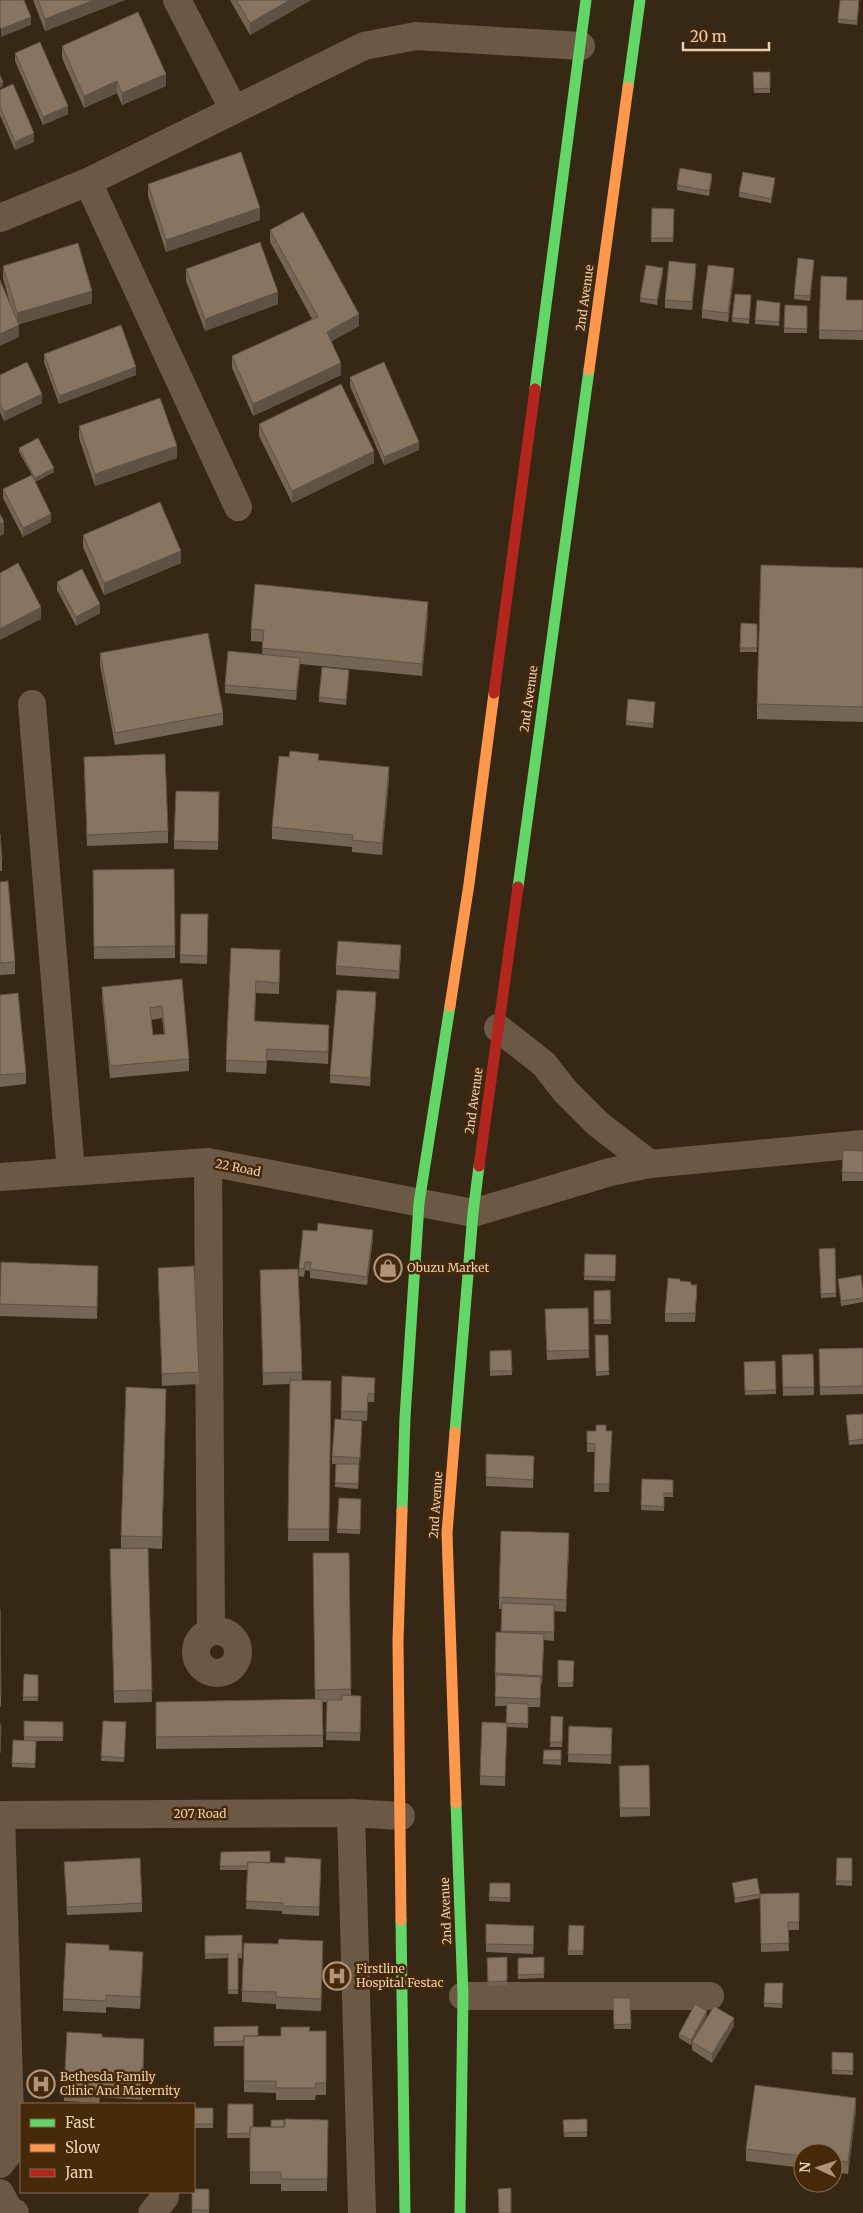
<svg xmlns="http://www.w3.org/2000/svg" width="863" height="2213" viewBox="0 0 863 2213" font-family="Merriweather,serif">
<style>
.lines{fill:none;stroke-linecap:round;stroke-linejoin:round}
.street{stroke:#6c5945;stroke-width:28}
.fast{stroke:#63d668;stroke-width:11}
.slow{stroke:#ff974d;stroke-width:11}
.jam{stroke:#b3261e;stroke-width:11}
.wall{fill:#746554;fill-rule:evenodd}
.shaded-wall{fill:#5e5245}
.building{fill:#877562;stroke:#5e5245;fill-rule:evenodd}
.labels{text-anchor:middle;stroke-width:5;stroke-linejoin:round;paint-order:stroke}
.street-label{font-size:12px;fill:#ecceb2;stroke:#452909}
.poi-label{font-size:12px;fill:#ecceb2;stroke:#452909;text-anchor:start}
</style>
<rect width="100%" height="100%" fill="#372816"/>
<g class="lines">
<path class="street" d="M177 0 234 110
M88 182 238 507
M0 218 88 182 364 46 416 36 581 46
M32 704 71 1172
M498 1028 544 1064 565 1091 598 1124 650 1164
M208 1162 211 1632
M0 1177 208 1162 473 1213 610 1172 650 1164 863 1144
M196 1652a21 21 0 1 1 42 0a21 21 0 1 1-42 0Z
M351 1813 362 2213
M0 1815 351 1813 401 1816
M463 1996H710
M0 2164 11 2150 1 1815
M0 2193 10 2212 15 2213
M152 2213 165 2197V2192"/>
<path class="fast" d="M628 87 640 0
M535 389 586 0
M518 887 589 370
M455 1432 473 1213 479 1166
M402 1511 405 1417 419 1203 450 1006
M456 1803 463 1996 460 2213
M401 1920 405 2213"/>
<path class="slow" d="M589 370 628 87
M450 1006 469 884 494 693
M455 1432 447 1533 456 1803
M401 1920 398 1641 402 1511"/>
<path class="jam" d="M494 693 535 389
M479 1166 518 887"/>
</g>
<path class="wall" d="M33 0H125L45 31Z
M230 0H311L250 35Z
M859 4 857 25 838 23V19Z
M62 46 166 86 122 105 117 93 84 108 62 58Z
M15 53 68 114 43 125 15 61Z
M753 72H770V93H754Z
M0 90 34 142 15 150 0 115Z
M712 179 709 196 677 190V185Z
M775 182 771 203 739 197V192Z
M148 184 260 220 166 252 148 196Z
M652 208 674 209 673 242H651Z
M270 230 359 326 331 341 341 375 253 416 232 368V356L312 319 270 242Z
M814 264 810 301 794 299V295Z
M3 266 92 303 19 324V337L3 278Z
M186 269 278 304 205 331 186 281Z
M696 272 692 310 665 308V300Z
M663 273 657 305 640 302V298Z
M734 276 728 322 702 318V310Z
M821 276 846 300H863V340L819 339Z
M751 300 749 324 732 322V318Z
M780 303 779 326 755 324V320Z
M785 305 807 306V333H784Z
M44 354 136 375 59 404 44 362Z
M0 375 42 403 4 421 0 412Z
M350 377 419 450 384 465 350 386Z
M259 424 374 463 292 503 259 436Z
M79 426 177 458 95 486 79 438Z
M19 448 54 472 35 482 51 522 23 537 3 498V489L32 475 19 452Z
M83 535 181 563 104 595 83 547Z
M863 568V722L757 719V704Z
M57 582 100 613 76 626 57 590Z
M428 614 422 676 300 664 296 700 225 693V685L262 654 263 642 251 641V629Z
M741 623 757 624V652H740Z
M100 653 223 713V725L115 745 100 665Z
M349 674 346 705 319 702V697Z
M655 706 653 728 626 725V721Z
M84 757 168 831V843L87 846Z
M319 760 389 779 382 855 352 852V847L272 839V827Z
M176 791 219 792 218 850 174 849Z
M0 834 2 859V871H0Z
M174 869 175 958 94 959 93 870Z
M0 882 15 962V974L0 975Z
M181 914H208L207 964 180 963Z
M231 948 280 962 279 994 256 993 255 1021 329 1037 328 1064 267 1060 266 1074 226 1072Z
M401 953 399 979 336 975V966Z
M182 979 189 1059V1071L110 1078 102 999V987ZM162 1018 164 1034 153 1035 151 1020Z
M0 995 26 1073V1084L0 1087Z
M376 1001 370 1086 330 1083V1075Z
M863 1151V1181H842V1172Z
M303 1230 373 1238 367 1285 310 1278V1271L305 1270 304 1277 299 1276V1268Z
M835 1248 836 1297 821 1298 819 1249Z
M585 1254 616 1255 615 1281 584 1280Z
M158 1268 199 1372V1384L162 1386Z
M298 1269 302 1380 331 1381 329 1541H288L290 1384 263 1385 260 1282Z
M98 1278 97 1319 0 1316V1298Z
M838 1279 863 1290V1302L841 1306Z
M680 1281 697 1293 695 1322H665V1314Z
M610 1290 611 1324H594V1291Z
M588 1308 589 1358 547 1360 545 1318Z
M595 1335H608L609 1375 596 1376Z
M863 1348V1394L820 1395 819 1349Z
M511 1350 512 1375 490 1376V1351Z
M813 1354 814 1395 783 1396 782 1355Z
M775 1361 776 1394 745 1395 744 1362Z
M375 1378 374 1402H368L367 1421 341 1419V1411Z
M166 1401 162 1549 148 1548 152 1702 114 1703 110 1561 141 1548H121V1536Z
M863 1414V1444L849 1445 846 1415Z
M362 1429 359 1466 358 1489 335 1487 336 1464H332V1456Z
M587 1431H612L609 1492H594L595 1452H587Z
M486 1454 534 1456 533 1488 486 1486Z
M642 1479 673 1480V1497H664V1511L641 1510Z
M339 1498 361 1499 360 1534 337 1533Z
M569 1545 566 1612 554 1611V1641L544 1640 542 1684H541L540 1707H528V1728L507 1727 505 1786 480 1785V1776L506 1723 507 1706H495L496 1682H495V1673L501 1632 502 1609H499V1597Z
M313 1553H349L351 1696 361 1704 360 1741 326 1740 327 1702H323V1747L156 1749V1702L315 1699Z
M0 1609 1 1695V1707H0Z
M558 1660 574 1661 573 1687H558Z
M24 1674 38 1675V1701H23Z
M551 1716 563 1717 562 1747H550Z
M24 1721 63 1722V1741H36L35 1768 12 1767 13 1740H24Z
M103 1721 126 1722 124 1762 101 1761Z
M569 1726 612 1728 611 1764 568 1762Z
M544 1750H561V1765L543 1764Z
M619 1766 650 1808V1816L620 1817Z
M221 1852 270 1863 321 1867 319 1916 282 1914V1911L246 1909 247 1870H220Z
M837 1858H852V1886L836 1885Z
M64 1862 142 1903V1912L67 1915Z
M490 1883H510V1902L489 1901Z
M732 1883 760 1894 799 1893V1930H788L789 1951 761 1952 760 1898 735 1903Z
M486 1924 534 1934 533 1954 486 1952Z
M569 1925 584 1926 583 1955H568Z
M242 1935V1958H238V1994H228V1958L205 1959V1936Z
M109 1950 143 1964 140 2009 106 2007V2013L63 2011V1999Z
M323 1953 321 2011 276 2009V2004L242 2002V1991Z
M507 1957V1985L488 1986 487 1958Z
M544 1957V1978L518 1979V1958Z
M765 1983H783L782 2008 764 2007Z
M613 1998H630L631 2029H614Z
M707 2015 695 2037 734 2026 712 2063 692 2050V2042L691 2045 679 2038V2034Z
M214 2027 258 2036H281L310 2031H326V2095H316L315 2100H276V2093L244 2092V2046H214Z
M102 2037 144 2051 142 2100 100 2097 99 2103 64 2101V2089Z
M832 2052 853 2053V2075L832 2074Z
M228 2104 253 2127H271L284 2120H328L327 2191H281V2184H250V2138H227Z
M194 2108H213V2128H194Z
M856 2110 848 2174 833 2172V2153H803V2168L746 2161V2149Z
M587 2119V2137H564L563 2120Z
M209 2189V2213H192V2192Z"/>
<path class="shaded-wall" d="M94 0H125L45 31V19Z
M290 0H311L250 35V23Z
M31 17V25L1 37V29Z
M166 74V86L122 105V93Z
M117 81V93L84 108V96Z
M3 82V86L0 88V83Z
M68 106V114L43 125V117Z
M34 133V142L15 150V142Z
M775 178V182L771 203V199Z
M260 208V220L166 252V240Z
M696 264V272L692 310V302Z
M663 268V273L657 305V300Z
M734 268V276L728 322V313Z
M92 291V303L17 325V313Z
M278 292V304L205 331V319Z
M359 314V326L327 344V332Z
M19 325V337L0 346V334Z
M341 363V375L253 416V404Z
M136 367V375L59 404V396Z
M42 394V403L4 421V412Z
M419 442V450L384 465V457Z
M177 446V458L95 486V474Z
M374 451V463L292 503V491Z
M54 468V472L35 482V478Z
M51 514V522L23 537V528Z
M4 522V534L0 536V524Z
M181 551V563L104 595V583Z
M428 602V614L422 676V664Z
M100 604V613L76 626V617Z
M41 607V619L0 640V629Z
M300 658V666L296 700V691Z
M389 767V779L382 855V843Z
M376 992V1001L370 1086V1078Z
M373 1230V1238L367 1285V1277Z
M362 1421V1429L360 1466V1458Z
M569 1533V1545L566 1612V1600Z
M323 1941V1953L321 2011V1999Z
M143 1952V1964L140 2009V1997Z
M707 2011V2015L691 2045V2040Z
M734 2018V2026L712 2063V2054Z
M144 2039V2051L142 2100V2088Z
M856 2098V2110L848 2174V2162Z"/>
<path class="building" d="M0 0H24L31 17 1 29 0 27Z
M38 0H94L45 19Z
M236 0H290L250 23Z
M840 0H859L857 21 838 19Z
M138 12 166 74 122 93 117 81 84 96 62 46Z
M40 42 68 106 43 117 15 53Z
M753 72H770V88L754 89Z
M0 75 3 82 0 83Z
M13 84 34 133 15 142 0 107V90Z
M241 152 260 208 166 240 148 184Z
M680 168 712 174 709 191 677 185Z
M743 172 775 178 771 199 739 192Z
M652 208 674 209 673 238H651Z
M303 212 359 314 327 332 341 363 253 404 232 356 318 317 270 230Z
M260 242 278 292 205 319 186 269Z
M78 243 92 291 17 313 3 266Z
M798 258 814 260 810 296 794 295Z
M669 261 696 264 692 302 665 300Z
M646 265 663 268 657 300 640 298Z
M708 265 734 268 728 313 702 310Z
M821 276 847 277 846 300H863V331L819 330Z
M0 280 19 325 0 334Z
M735 294 751 295 749 319 732 318Z
M757 300 780 303 779 322 755 320Z
M785 305 807 306V329L784 328Z
M121 325 136 367 59 396 44 354Z
M27 362 42 394 4 412 0 404V375Z
M384 362 419 442 384 457 350 377Z
M341 384 374 451 292 491 259 424Z
M160 398 177 446 95 474 79 426Z
M38 438 54 468 35 478 19 448Z
M32 475 51 514 23 528 3 489Z
M160 502 181 551 104 583 83 535Z
M0 514 4 522 0 524Z
M18 563 41 607 0 629V573Z
M761 565 863 568V707L757 704Z
M82 569 100 604 76 617 57 582Z
M255 584 428 602 422 664 262 648 264 630 251 629Z
M741 623 757 624V648H740Z
M208 633 223 713 115 733 100 653Z
M228 651 300 658 296 691 225 685Z
M322 667 349 670 346 700 319 697Z
M628 699 655 702 653 724 626 721Z
M290 751 319 754 318 760 389 767 382 843 352 840 353 835 272 827 279 756 289 757Z
M165 754 168 831 87 835 84 757Z
M176 791 219 792 218 842 174 841Z
M0 834 2 859H0Z
M174 869 175 946 94 947 93 870Z
M8 881 15 962 0 963V882Z
M181 914H208L207 956 180 955Z
M338 941 401 945 399 971 336 966Z
M231 948 280 950 279 983 256 981 254 1021 329 1025 328 1052 267 1049 266 1062 226 1060Z
M182 979 189 1059 110 1066 102 987ZM162 1006 165 1034 153 1035 150 1008Z
M337 990 376 992 370 1078 330 1075Z
M18 993 26 1073 0 1075V995Z
M843 1150 863 1151V1173L842 1172Z
M318 1223 373 1230 367 1277 310 1269 311 1262H305L304 1269 299 1268 303 1230 317 1231Z
M835 1248 836 1293 821 1294 819 1249Z
M585 1254 616 1255 615 1277 584 1276Z
M1 1262 98 1266 97 1307 0 1304Z
M194 1266 199 1372 162 1374 158 1268Z
M298 1269 302 1372 263 1373 260 1270Z
M861 1275 863 1290V1298L841 1301 838 1279Z
M668 1278 680 1279V1281L691 1282V1285H697L695 1313 665 1314Z
M610 1290 611 1320H594V1291Z
M588 1308 589 1350 547 1351 545 1309Z
M595 1335H608L609 1371 596 1372Z
M863 1348V1386L820 1387 819 1349Z
M511 1350 512 1371H490V1351Z
M813 1354 814 1387H783L782 1355Z
M775 1361 776 1390 745 1391 744 1362Z
M342 1376 375 1378 374 1394 368 1393 367 1412 341 1411Z
M290 1380 331 1381 329 1529H288Z
M126 1387 166 1389 162 1537 121 1536Z
M863 1414V1439L849 1441 846 1415Z
M335 1419 362 1421 360 1458 332 1456Z
M596 1425H606V1431H612L609 1484H594L595 1444 587 1443V1431H596Z
M486 1454 534 1456 533 1480 486 1477Z
M336 1464H359L358 1484 335 1483Z
M642 1479 673 1480V1493H664V1507L641 1505Z
M339 1498 361 1499 360 1530 337 1529Z
M501 1531 569 1533 566 1600 499 1597Z
M148 1548 152 1690 114 1691 110 1549Z
M313 1553H349L351 1689 315 1690Z
M502 1603 554 1605V1632L501 1631Z
M0 1609 1 1695H0Z
M496 1632 544 1634 542 1676 495 1673Z
M558 1660 574 1661 573 1683H558Z
M24 1674 38 1675V1697H23Z
M496 1675 541 1677 540 1699 495 1697Z
M342 1695 361 1696 360 1733 326 1732 327 1700H342Z
M322 1699 323 1735 156 1737V1702Z
M507 1703 528 1704V1724L506 1723Z
M551 1716 563 1717 562 1742H550Z
M24 1721 63 1722V1737H24Z
M103 1721 126 1722 124 1758 101 1756Z
M482 1722 507 1723 505 1777 480 1776Z
M0 1725H1L0 1753Z
M569 1726 612 1728 611 1755 568 1754Z
M13 1740 36 1741 35 1764 12 1763Z
M544 1750H561V1760H543Z
M649 1765 650 1808H620L619 1766Z
M270 1851V1863L248 1862 247 1866H220L221 1852Z
M285 1857 321 1859 319 1907 282 1906 283 1903 246 1901 248 1862 285 1863Z
M140 1858 142 1903 67 1907 64 1862Z
M837 1858H852V1881H836Z
M757 1878 760 1894 735 1898 732 1883Z
M490 1883H510V1898L489 1897Z
M799 1893V1922H788L789 1943 761 1944 760 1894Z
M486 1924 534 1926 533 1945 486 1944Z
M569 1925 584 1926 583 1951H568Z
M242 1935V1954H238V1990H228V1954H205V1936Z
M279 1939 323 1941 321 1999 276 1997V1992L242 1991 244 1943 278 1944Z
M66 1943 109 1945V1950L143 1952 140 1997 106 1995V2001L63 1999Z
M507 1957V1981L488 1982 487 1958Z
M544 1957V1974L518 1975V1958Z
M765 1983H783L782 2004 764 2003Z
M613 1998H630L631 2024 614 2025Z
M695 2004 707 2011 691 2040 679 2034Z
M714 2006 734 2018 712 2054 692 2042Z
M258 2026V2036H244V2041L214 2042V2027Z
M281 2027H310L309 2031H326V2083H316L315 2088H276V2081H244V2036H281Z
M67 2032 102 2034V2037L144 2039 142 2088 100 2085 99 2091 64 2089Z
M832 2052 853 2053V2071L832 2070Z
M755 2085 856 2098 848 2162 833 2160V2153H803V2156L746 2149Z
M228 2104H253V2127H250V2133L227 2134Z
M194 2108H213V2124H194Z
M285 2119 328 2120 327 2179H281V2172H250V2127H285Z
M587 2119V2132L564 2133 563 2120Z
M271 2120H284V2127H271Z
M511 2188V2213H499L498 2189Z
M194 2189H209V2210H192V2192H194Z"/>
<defs>
<g id="shop-ring" transform="scale(1.4375)"><circle r="9.5" fill="#452909" stroke="#ad947b" stroke-width="1.5"/><path d="M-5-2.5h2.3a2.7 3.5 0 0 1 5.4 0H5L5.5 6h-11ZM-1.5-2.5h3a1.5 2.3 0 0 0-3 0Z" fill="#ad947b"/></g>
<g id="hospital-ring" transform="scale(1.4375)"><circle r="9.5" fill="#452909" stroke="#ad947b" stroke-width="1.5"/><path d="M-5-5h3v3.5h4V-5h3V5h-3V1.5h-4V5h-3Z" fill="#ad947b"/></g>
</defs>
<g fill-rule="evenodd">
<use href="#shop-ring" x="388" y="1268"/>
<use href="#hospital-ring" x="337" y="1976"/>
<use href="#hospital-ring" x="41" y="2084"/>
</g>
<g class="labels">
<g class="street-label">
<text transform="translate(585 298) rotate(-82)" y="4">2nd Avenue</text>
<text transform="translate(529 699) rotate(-82)" y="4">2nd Avenue</text>
<text transform="translate(474 1101) rotate(-82)" y="4">2nd Avenue</text>
<text transform="translate(238 1168) rotate(11)" y="4">22 Road</text>
<text transform="translate(436 1505) rotate(-86)" y="4">2nd Avenue</text>
<text x="200" y="1818">207 Road</text>
<text transform="translate(446 1911) rotate(-92)" y="4">2nd Avenue</text>
</g>
<g class="poi-label">
<text x="407" y="1272">Obuzu Market</text>
<text x="356" y="1973">Firstline<tspan x="356" dy="14">Hospital Festac</tspan></text>
<text x="60" y="2081">Bethesda Family<tspan x="60" dy="14">Clinic And Maternity</tspan></text>
</g>
</g>
<rect x="20" y="2103" width="175" height="90" fill="#452909" stroke="#886b4d"/>
<rect x="30" y="2119" width="25" height="8" fill="#63d668" stroke="#886b4d"/>
<text x="65" y="2128" font-size="15" fill="#ecceb2">Fast</text>
<rect x="30" y="2144" width="25" height="8" fill="#ff974d" stroke="#886b4d"/>
<text x="65" y="2153" font-size="15" fill="#ecceb2">Slow</text>
<rect x="30" y="2169" width="25" height="8" fill="#b3261e" stroke="#886b4d"/>
<text x="65" y="2178" font-size="15" fill="#ecceb2">Jam</text>
<g transform="translate(818 2168) rotate(273)"><circle r="24" fill="#452909" stroke="#886b4d"/>
<path d="M0-4L9 19L0 12L-9 19Z" fill="#ad947b"/>
<text y="-8" font-size="14" font-weight="bold" text-anchor="middle" fill="#ecceb2">N</text>
</g>
<path d="M683 42v8h86v-8" fill="none" stroke="#ecceb2" stroke-width="2.5"/>
<text x="690" y="42" font-size="15" fill="#ecceb2" stroke="#452909" stroke-width="4" paint-order="stroke">20 m</text>
</svg>
